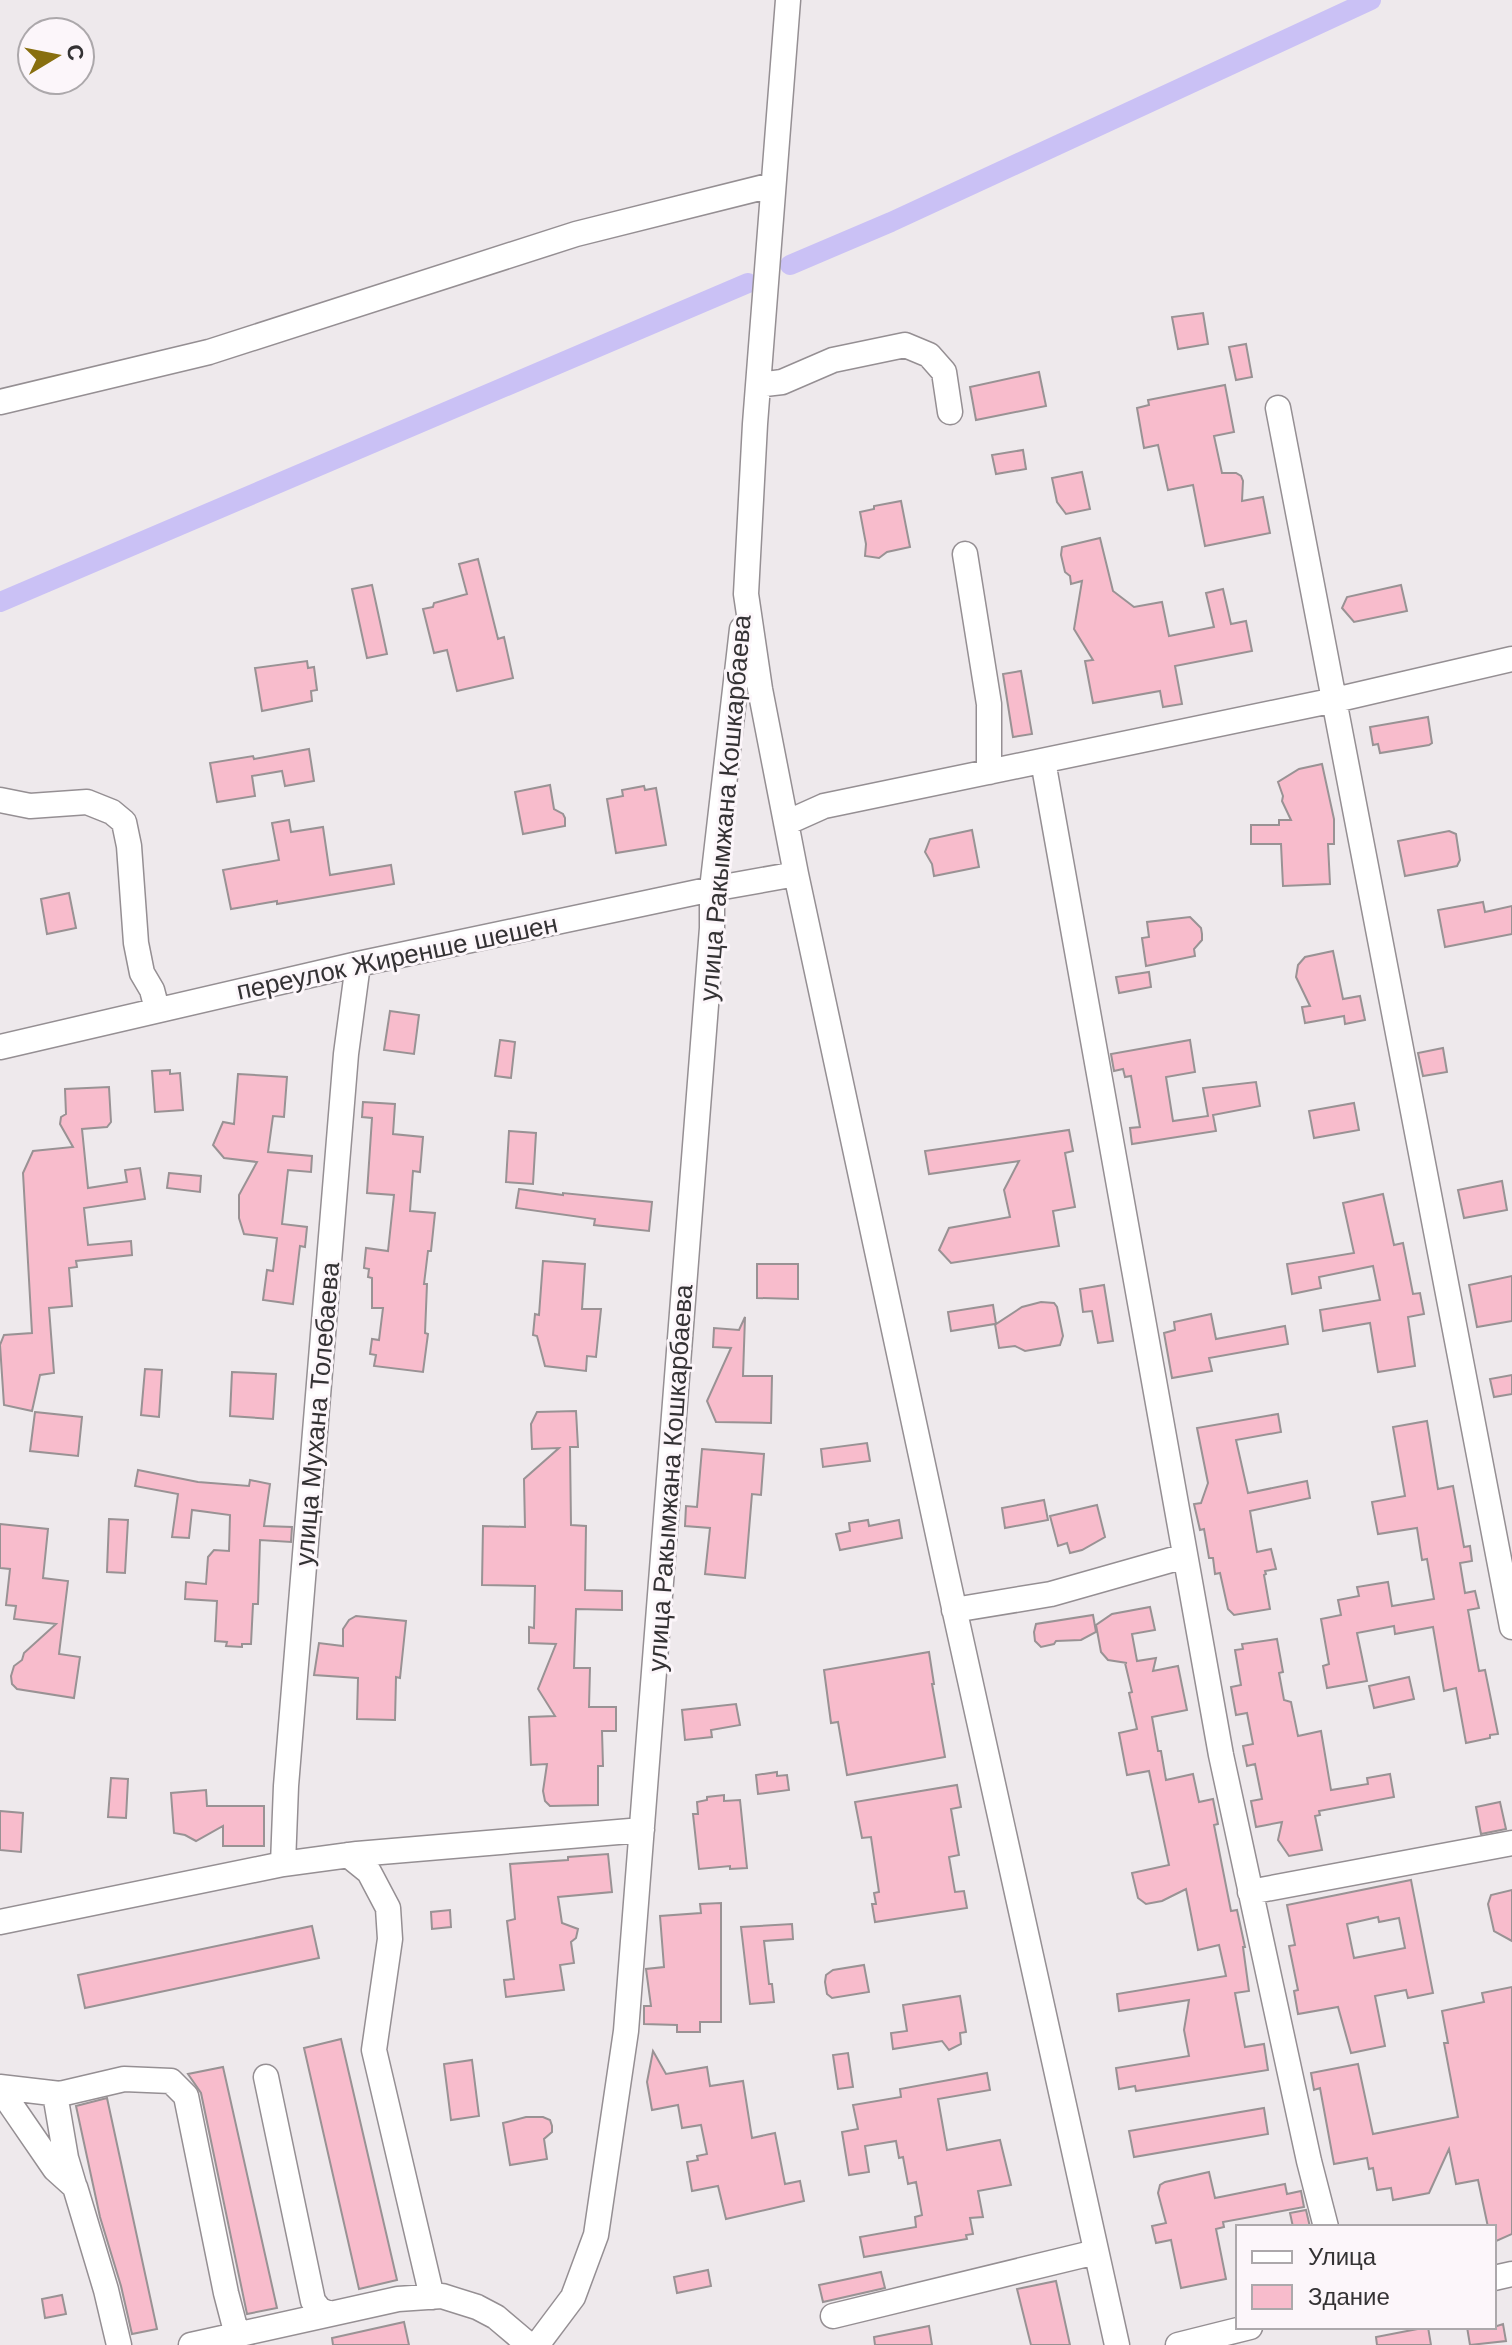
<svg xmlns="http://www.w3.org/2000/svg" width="1512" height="2345" viewBox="0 0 1512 2345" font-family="Helvetica,sans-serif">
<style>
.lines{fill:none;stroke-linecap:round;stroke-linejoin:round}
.canal{stroke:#cac1f5;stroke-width:20}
.building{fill:#f8bccc;stroke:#999294;stroke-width:2;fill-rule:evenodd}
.minor-casing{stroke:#958f93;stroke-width:27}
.minor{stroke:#fff;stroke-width:24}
.labels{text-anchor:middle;stroke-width:6;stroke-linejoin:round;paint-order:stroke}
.street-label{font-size:26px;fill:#343234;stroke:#fcf6fa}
</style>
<rect width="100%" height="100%" fill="#eee9ec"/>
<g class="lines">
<path class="canal" d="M790 265 891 222 1371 0
M0 602 748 283"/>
</g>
<path class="building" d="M1203 313 1208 344 1178 349 1172 317Z
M1246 344 1252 377 1236 380 1229 347Z
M1039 372 1046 406 976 420 970 387Z
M1225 385 1234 432 1214 436 1222 473H1236L1241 476 1243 481 1242 501 1263 497 1270 533 1205 546 1193 485 1168 490 1158 445 1144 448 1137 408 1149 405 1148 400Z
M1023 450 1026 469 996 474 992 455Z
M1082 472 1090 509 1066 514 1057 502 1052 478Z
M901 501 910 547 887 552 879 558 865 556 866 544 860 512 874 509V506Z
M1100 538 1113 591 1134 607 1162 602 1169 636 1214 627 1206 593 1223 589 1231 624 1246 621 1252 651 1175 666 1182 704 1163 707 1160 691 1093 703 1085 661 1093 660 1074 629 1082 581 1071 584 1070 576 1065 572 1061 555 1062 547Z
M478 559 498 639 504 637 513 678 457 691 447 650 434 653 423 609 433 607 434 603 467 594 459 564Z
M372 585 387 654 367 658 352 589Z
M1401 585 1407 611 1354 622 1342 608 1347 597Z
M307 661 308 668 314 667 317 690 311 691 312 701 262 711 255 668Z
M1021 671 1032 734 1013 737 1003 674Z
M1428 717 1432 743 1429 745 1380 753 1378 744 1373 745 1370 727Z
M309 749 314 781 285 786 282 771 252 776 255 796 217 802 210 763 253 756 254 759Z
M1322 764 1334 819V844H1328L1330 884 1283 886 1281 844H1251V825H1279V820H1291L1282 801 1283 796 1278 782 1299 769Z
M550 785 554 809 563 814 565 818V826L523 834 515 792Z
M644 786 645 790 656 788 666 845 616 853 607 799 623 796 622 790Z
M289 820 291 832 323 827 330 875 391 865 394 884 277 904V901L231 909 223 870 279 860 272 823Z
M972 830 979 867 934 876 932 864 925 852 930 839Z
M1449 831 1456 834 1460 860 1457 866 1405 876 1398 841Z
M69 893 76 928 47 934 41 899Z
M1483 902 1485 912 1512 906V934L1445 947 1438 910Z
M1190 917 1201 928 1202 934V940L1194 949 1195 956 1146 966 1142 938 1149 937 1147 922Z
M1333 951 1343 999 1360 996 1365 1020 1345 1024 1344 1016 1305 1023 1302 1007 1310 1006 1296 977 1298 965 1305 957Z
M1149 972 1151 987 1119 993 1116 977Z
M390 1011 419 1015 414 1054 384 1050Z
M500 1040 515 1042 511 1078 495 1076Z
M1190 1040 1195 1072 1166 1077 1173 1121 1208 1116 1203 1088 1256 1082 1260 1106 1213 1115 1216 1131 1132 1144 1130 1128 1140 1127 1131 1076 1125 1077 1123 1069 1114 1071 1111 1054Z
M1443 1048 1447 1072 1423 1076 1418 1053Z
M170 1070V1074L180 1073 183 1110 155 1112 152 1071Z
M238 1074 287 1077 284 1117 273 1116 268 1152 312 1156 311 1172 288 1170 282 1224 307 1227 305 1247 300 1246 293 1304 263 1300 267 1270 273 1271 277 1238 244 1234 239 1218V1195L257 1162 224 1158 213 1145 223 1122 234 1124Z
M109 1087 111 1122 107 1127 82 1129 88 1188 127 1182 125 1170 140 1168 145 1199 84 1208 88 1245 131 1241 132 1255 76 1261 77 1267 69 1268 72 1306 49 1308 54 1373 40 1375 32 1411 4 1405 0 1345 4 1335 32 1333 23 1173 33 1151 73 1147 60 1124 61 1117 66 1114 65 1089Z
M363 1102 395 1104 393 1134 423 1137 420 1172 413 1171 410 1211 435 1213 431 1251H428L424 1284H427L425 1333 428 1334 423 1372 374 1366 376 1355 370 1354 372 1339 379 1340 383 1308H372V1278L368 1277 369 1269 364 1268 366 1248 388 1251 394 1195 367 1193 372 1118 362 1117Z
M1354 1103 1359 1130 1314 1138 1309 1111Z
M1069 1130 1073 1151 1065 1153 1075 1207 1053 1211 1059 1246 951 1263 939 1250 949 1228 1010 1217 1004 1190 1019 1161 929 1174 925 1151Z
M509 1131 536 1133 533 1184 506 1182Z
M169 1173 201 1176 200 1192 167 1188Z
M1502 1181 1507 1210 1464 1218 1458 1190Z
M519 1189 563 1195V1193L652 1202 649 1231 594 1225 595 1219 516 1208Z
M1383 1194 1394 1245 1403 1243 1413 1294 1420 1293 1424 1314 1408 1317 1415 1366 1378 1372 1370 1323 1323 1331 1320 1310 1380 1300 1373 1266 1319 1277 1321 1288 1292 1294 1287 1264 1354 1253 1343 1203Z
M543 1261 585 1264 582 1309H601L596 1357 587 1356 586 1371 545 1366 537 1336 533 1335 535 1314 539 1315Z
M757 1264H798V1299L757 1298Z
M1512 1276V1321L1477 1327 1469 1285Z
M1104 1285 1113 1341 1098 1343 1092 1311 1083 1312 1080 1289Z
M1041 1302 1054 1303 1057 1307 1063 1336 1060 1345 1025 1351 1015 1346 999 1348 995 1324 951 1331 948 1312 993 1305 996 1324 1022 1307Z
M1211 1314 1216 1339 1285 1326 1288 1344 1209 1358 1212 1371 1172 1378 1164 1333 1175 1330 1174 1322Z
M745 1317 743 1376H772L771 1423 716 1422 707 1401 731 1348 713 1347 714 1328 739 1330Z
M145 1369 162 1370 159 1417 141 1415Z
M232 1372 276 1374 273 1419 230 1416Z
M1512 1375V1394L1494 1397 1490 1379Z
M576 1411 578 1447H570L571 1525 586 1526 585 1590 622 1591V1610L576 1609 574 1668H590L589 1707H616V1731H602L603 1766H598V1805L550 1806 545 1801 543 1791 547 1764 531 1765 529 1717 555 1716 538 1689 556 1644 529 1643V1627L534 1628 535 1586 482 1585 483 1526 525 1527 524 1479 559 1448 532 1449 531 1424 537 1412Z
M35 1412 82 1417 78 1456 30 1451Z
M1278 1414 1281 1432 1236 1440 1248 1493 1307 1481 1310 1498 1250 1511 1257 1552 1271 1549 1276 1569 1265 1571 1266 1574 1264 1575 1270 1609 1234 1615 1228 1609 1220 1573 1215 1574 1213 1558H1209L1204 1529 1200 1530 1194 1504 1201 1503 1208 1483 1197 1428Z
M1427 1421 1438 1489 1453 1486 1464 1547 1470 1546 1472 1561 1460 1563 1465 1593 1475 1591 1479 1608 1468 1610 1479 1671 1485 1670 1498 1734 1490 1735V1738L1466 1743 1456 1688 1444 1691 1433 1627 1395 1634 1394 1626 1357 1633 1367 1681 1327 1688 1323 1666 1329 1664 1321 1619 1341 1615 1338 1600 1359 1596 1357 1587 1388 1582 1392 1606 1434 1599 1427 1559 1422 1560 1417 1528 1378 1534 1372 1502 1405 1496 1393 1427Z
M867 1443 870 1461 823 1467 821 1449Z
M702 1449 764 1454 761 1495 752 1494 745 1578 705 1574 710 1528 685 1526 686 1506 697 1507Z
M138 1470 198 1482 249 1486 250 1480 270 1484 264 1526 292 1527 291 1542 260 1540 258 1604H253L251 1644H242V1647L226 1646 227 1642 215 1641 217 1601 185 1599 186 1582 206 1584 208 1557 214 1550 229 1551 230 1515 192 1510 189 1538 172 1537 178 1494 135 1486Z
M1044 1500 1048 1520 1005 1528 1002 1508Z
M1097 1505 1105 1537 1082 1550 1070 1553 1067 1543 1058 1546 1050 1516Z
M109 1519 128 1520 125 1573 107 1572Z
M868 1520 869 1526 899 1520 902 1538 840 1550 836 1534 850 1531 849 1523Z
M0 1524 48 1529 43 1578 68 1581 59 1654 80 1657 74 1698 17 1689 12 1684 11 1676 14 1666 22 1660 24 1653 56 1624 14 1619 16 1606 6 1605 10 1569 0 1568Z
M1150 1607 1155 1630 1132 1634 1137 1661 1156 1658 1153 1671 1178 1666 1187 1710 1152 1717 1158 1751H1161L1166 1780 1193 1774 1199 1802 1213 1799 1218 1824 1214 1825 1231 1911 1237 1910 1245 1947H1243L1249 1991 1235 1993 1245 2047 1264 2044 1268 2070 1136 2091 1135 2086 1119 2089 1116 2068 1189 2056 1184 2030 1189 2000 1119 2011 1117 1994 1226 1976 1219 1945 1198 1950 1186 1889 1162 1901 1146 1904 1138 1898 1132 1873 1169 1865 1149 1771 1127 1775 1119 1733 1137 1729 1129 1693 1132 1692 1125 1663H1127L1108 1660 1101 1652 1096 1625 1112 1614Z
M1093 1615 1096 1632 1081 1640 1056 1641 1054 1644 1041 1647 1035 1641 1034 1632 1036 1624Z
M356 1616 406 1621 400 1678 396 1677 395 1720 357 1719 358 1678 314 1675 319 1643 343 1646V1629L349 1620Z
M1277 1639 1283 1672 1279 1673 1284 1700 1291 1702 1298 1736 1321 1731 1331 1790 1368 1784 1367 1778 1390 1774 1394 1797 1319 1811 1320 1815 1315 1816 1322 1850 1289 1856 1278 1840 1282 1822 1256 1827 1251 1801 1262 1799 1255 1764 1247 1766 1243 1746 1253 1744 1247 1713 1236 1715 1231 1687 1241 1685 1235 1650 1243 1649 1242 1644Z
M929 1652 934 1684H932L945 1757 847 1775 838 1722 831 1723 824 1670Z
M1409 1677 1414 1699 1374 1708 1369 1686Z
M736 1704 740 1725 711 1730 712 1737 685 1740 682 1710Z
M777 1772V1776L787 1775 789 1790 758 1794 756 1775Z
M111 1778 128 1779 126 1818 108 1817Z
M957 1785 961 1807 951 1809 959 1855 949 1857 955 1892 964 1891 967 1908 875 1922 872 1904H876L874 1893 879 1892 871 1837 862 1838 855 1802Z
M206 1790 207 1806H264V1846H223V1826L196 1841 185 1835 174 1833 171 1793Z
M724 1795V1801L740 1800 747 1868 730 1869V1866L699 1869 693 1814H698L697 1802 707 1800V1797Z
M1500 1802 1506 1829 1481 1834 1476 1807Z
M0 1811 23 1813 21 1852 0 1850Z
M608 1854 612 1892 558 1897 562 1923 578 1929 576 1938 571 1942 574 1963 560 1965 564 1990 506 1997 504 1980 514 1979 507 1921 515 1919 510 1864 568 1860V1857Z
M1411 1880 1433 1993 1408 1998 1406 1990 1375 1996 1385 2046 1351 2053 1338 2007 1298 2014 1294 1991 1298 1990 1289 1946 1295 1945 1287 1905ZM1378 1917 1379 1922 1399 1918 1405 1948 1354 1958 1347 1924Z
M1512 1890V1941L1494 1931 1488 1904 1491 1895Z
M721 1903V2022H700V2032H677V2025L644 2024V2006H651L646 1969 664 1967 660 1916 701 1913 700 1904Z
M450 1910 451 1927 432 1929 431 1912Z
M792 1924 793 1939 764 1941 769 1984H772L774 2002 750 2004 741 1927Z
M312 1926 319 1958 85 2008 78 1975Z
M864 1965 869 1992 832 1998 827 1994 825 1982 826 1975 833 1970Z
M1512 1987V2234L1494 2242V2227H1488L1478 2180 1456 2184 1449 2149 1429 2193 1393 2200 1391 2188 1377 2190 1373 2168 1369 2169 1367 2158 1334 2164 1320 2088 1314 2090 1311 2073 1358 2064 1373 2134 1458 2117 1444 2043H1448L1442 2011 1484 2002 1482 1993Z
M960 1996 966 2032 960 2033 961 2044 949 2050 942 2041 893 2049 891 2033 907 2031 903 2005Z
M341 2039 397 2280 359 2289 304 2048Z
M653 2051 666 2074 707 2067 710 2086 743 2081 752 2138 775 2133 785 2184 800 2181 804 2201 726 2219 718 2186 692 2191 687 2162 698 2160 697 2156 707 2154 701 2125 682 2128 678 2105 652 2110 647 2082Z
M848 2053 853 2087 838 2089 833 2055Z
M472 2060 479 2116 451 2120 444 2064Z
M223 2067 277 2308 247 2314 201 2093 188 2074Z
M987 2073 990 2090 938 2099 947 2150 1000 2140 1011 2185 978 2191 983 2217 970 2218 973 2234 966 2235 967 2239 864 2257 860 2237 916 2227 915 2217 922 2215 916 2182 908 2184 903 2157 899 2158 896 2141 865 2146 869 2172 849 2175 842 2132 858 2129 853 2105 901 2097 900 2089Z
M107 2098 157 2329 132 2334 121 2286 100 2217 76 2106Z
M1264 2108 1268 2134 1134 2157 1129 2131Z
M526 2117H543L550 2120 552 2126V2132L544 2139 547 2159 510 2165 503 2123Z
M1209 2172 1215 2198 1285 2184 1287 2194 1301 2191 1304 2207 1223 2222 1224 2227 1216 2229 1226 2279 1181 2288 1171 2240 1156 2243 1152 2226 1166 2223 1158 2193 1160 2185 1165 2182Z
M1306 2210 1310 2227H1293L1290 2213Z
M708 2270 711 2286 677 2293 674 2277Z
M881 2272 885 2288 823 2302 819 2285Z
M1056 2281 1070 2345H1031L1017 2289Z
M62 2295 66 2314 45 2318 42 2299Z
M404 2322 409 2345H333L332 2338Z
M1503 2324 1506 2341 1470 2345 1467 2327H1494Z
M929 2326 932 2345H875L874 2337Z
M1428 2327 1431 2345H1377L1376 2337Z"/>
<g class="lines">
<g class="minor-casing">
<path id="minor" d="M788 0 755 424 746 594 760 689 796 874 945 1567 1117 2345
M758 385 782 382 833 360 905 345 929 355 944 372 950 412
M0 402 209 352 576 234 772 185
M1278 408 1512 1627
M965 554 989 704V772
M1043 761 1221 1755 1309 2161 1326 2227
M0 800 30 806 87 802 112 812 124 822 129 846 136 943 142 973 152 990 157 1009
M786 823 824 806 1335 700 1512 659
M0 1047 358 964 712 889 796 874
M954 1610 1051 1594 1185 1556
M348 1855 369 1872 388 1908 390 1939 374 2050 432 2297
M283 1864 286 1786 346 1054 358 964
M1250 1892 1512 1843
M0 1922 283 1864 357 1854 642 1830
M266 2077 313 2301 320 2310 330 2314
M0 2087 60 2094 124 2079 171 2081 186 2096 226 2293 237 2335
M0 2089 55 2169 75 2187 106 2290 119 2345
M55 2094 66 2158 74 2185
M1494 2278 1512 2274
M833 2316 1096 2252
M191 2345 398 2299 442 2296 477 2307 496 2317 529 2345
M537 2345 573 2297 596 2235 626 2031 712 928V889L742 629
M1178 2345 1250 2327"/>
</g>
<use href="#minor" class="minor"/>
</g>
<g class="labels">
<g class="street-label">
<text transform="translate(725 808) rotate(-85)" y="9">улица Ракымжана Кошкарбаева</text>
<text transform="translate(397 957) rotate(-12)" y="9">переулок Жиренше шешен</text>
<text transform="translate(317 1414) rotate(-85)" y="9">улица Мухана Толебаева</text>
<text transform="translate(670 1478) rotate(-86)" y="9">улица Ракымжана Кошкарбаева</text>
</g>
</g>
<rect x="1236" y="2225" width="260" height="104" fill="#fcf6fa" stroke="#aca8ab" stroke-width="2"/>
<rect x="1252" y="2251" width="40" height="12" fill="#ffffff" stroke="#aca8ab" stroke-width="2"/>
<text x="1308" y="2265" font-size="24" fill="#343234">Улица</text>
<rect x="1252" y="2285" width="40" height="24" fill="#f8bccc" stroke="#aca8ab" stroke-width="2"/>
<text x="1308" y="2305" font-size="24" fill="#343234">Здание</text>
<g transform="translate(56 56) rotate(80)"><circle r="38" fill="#fcf6fa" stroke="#aca8ab" stroke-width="2"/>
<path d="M0-6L14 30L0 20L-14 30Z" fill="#886f0f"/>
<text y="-12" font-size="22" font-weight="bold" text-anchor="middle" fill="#343234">С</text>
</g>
</svg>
